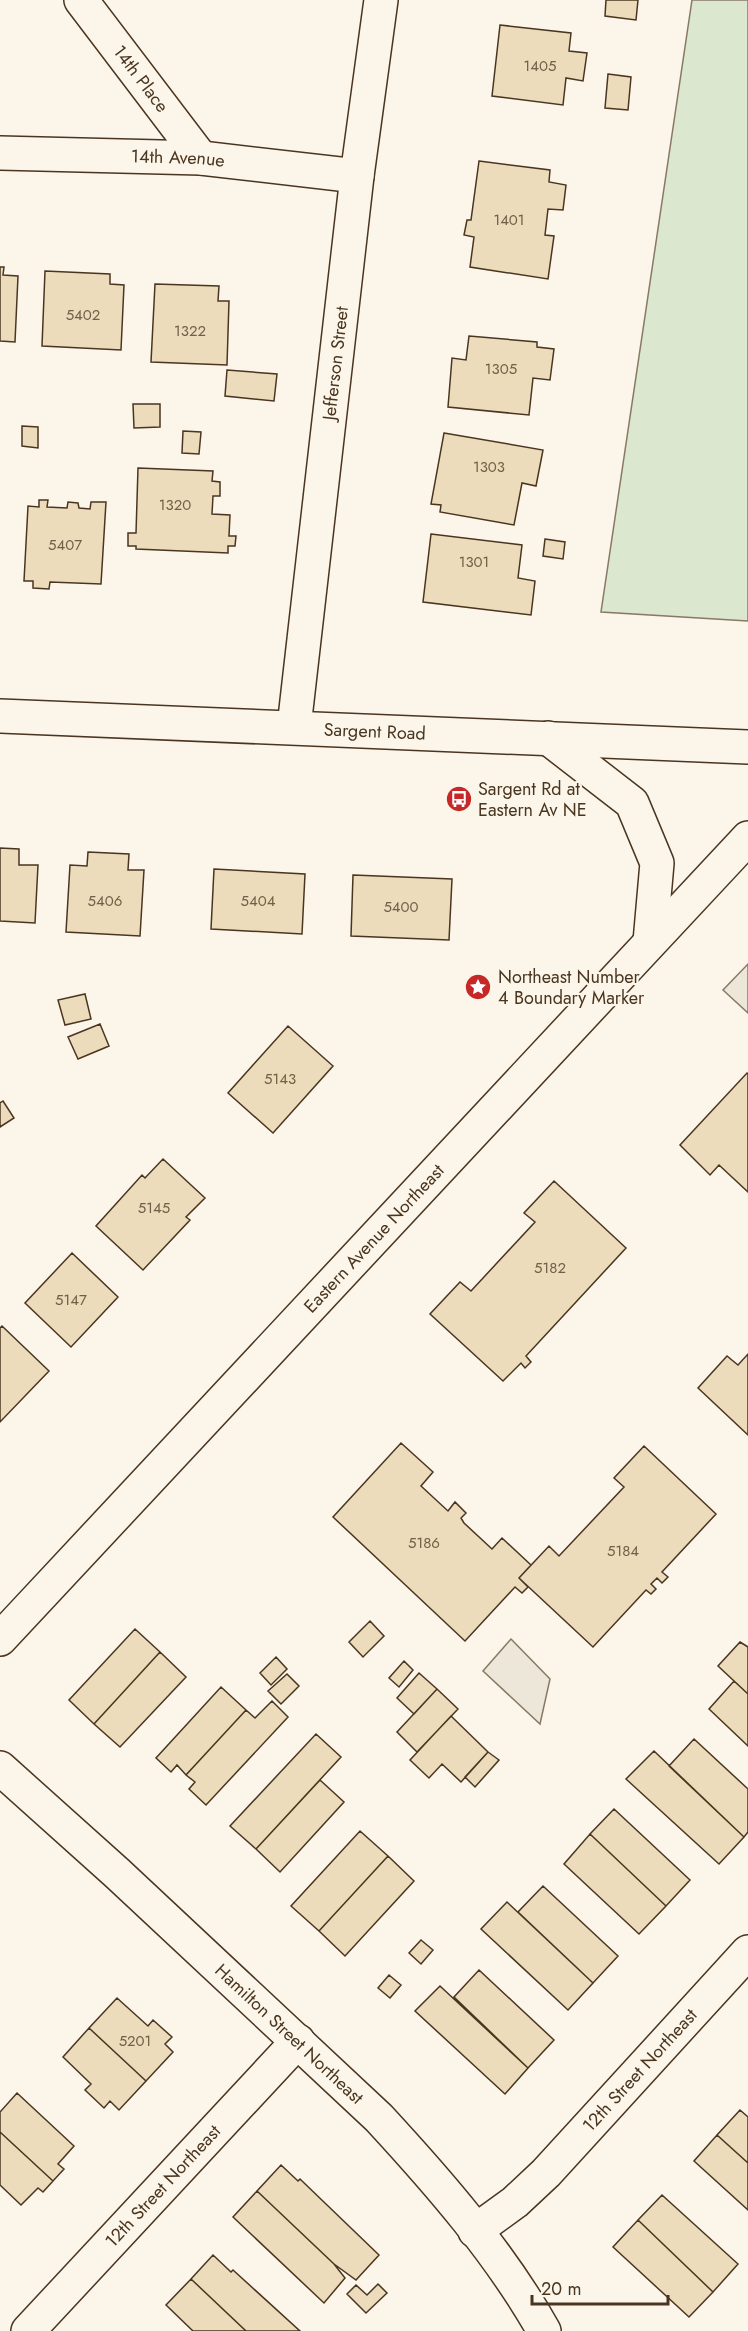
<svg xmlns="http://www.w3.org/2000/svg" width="748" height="2331" viewBox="0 0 748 2331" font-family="Jost,sans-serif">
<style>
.green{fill:#dce7d0;stroke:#887966;stroke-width:1.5}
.parking{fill:#ede7d9;stroke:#887966;stroke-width:1.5}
.building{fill:#ecdcbc;stroke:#4a3520;stroke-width:1.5}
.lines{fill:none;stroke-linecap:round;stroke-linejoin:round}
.street-casing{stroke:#4a3520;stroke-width:36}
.secondary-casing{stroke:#4a3520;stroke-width:36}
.street{stroke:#fbf6e9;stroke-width:33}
.secondary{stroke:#fbf6e9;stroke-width:33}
.labels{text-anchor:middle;stroke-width:4.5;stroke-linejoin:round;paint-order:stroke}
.number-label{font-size:15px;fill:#725f47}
.street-label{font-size:18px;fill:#4a3520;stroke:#fbf6e9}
.poi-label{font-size:18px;fill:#4a3520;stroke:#fbf6e9;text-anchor:start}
</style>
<rect width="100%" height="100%" fill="#fbf6e9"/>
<path class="green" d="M692 0H748V621L601 612Z"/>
<path class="parking" d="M748 964V1013L723 990Z
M511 1639 550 1679 540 1724 483 1671Z"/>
<path class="building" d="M606 0H638L636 20 605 16Z
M500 25 571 33 569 51 587 53 583 81 566 78 563 105 492 96Z
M608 74 631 77 628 110 605 108Z
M479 161 550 170 549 182 566 185 563 210 548 209 545 235 554 236 548 279 470 267 474 237 464 235 467 220H471Z
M0 267H4L3 275 18 276 15 342 0 341Z
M45 271 110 274V284L124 285 121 350 42 346Z
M155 284 219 286 218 301H229L227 365 151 362Z
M469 336 537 342V347L554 349 550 380 533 378 529 415 448 407 452 358 466 360Z
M227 370 277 374 274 401 225 396Z
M133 404H160V427L134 428Z
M22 426 38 427V448L22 446Z
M183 431 201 432 199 454 182 453Z
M444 433 543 450 536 486 522 483 514 525 440 512 441 505 431 504Z
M138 468 213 471 212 481 220 482V496H213L212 514 230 515 229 536H236L235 546H228V553L136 549V546H128V533H136Z
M39 500H48L47 507 67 508 68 502 78 503 79 508 90 509 91 502H106L101 584 50 582 49 589 33 588V581H24L28 506 39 507Z
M431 534 522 545 518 578 535 581 531 615 423 602Z
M545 539 565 542 563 559 543 556Z
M0 848 19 849V865H38L35 923 0 921Z
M88 852 129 854 128 870H144L140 936 66 932 70 865 87 866Z
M214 869 305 874 302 934 211 929Z
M353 875 452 879 449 940 351 936Z
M85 994 91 1019 65 1025 58 1000Z
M100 1024 109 1046 78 1059 68 1037Z
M288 1026 333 1066 273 1133 228 1093Z
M747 1073 748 1074V1192L719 1165 710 1175 680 1145Z
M3 1101 14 1118 0 1127V1103Z
M163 1159 205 1198 186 1217 190 1220 143 1270 96 1226 142 1175 145 1178Z
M554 1181 626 1248 526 1356 531 1362 525 1368 521 1363 503 1381 430 1314 460 1282 471 1291 535 1222 524 1213Z
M72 1253 118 1297 71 1347 25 1303Z
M2 1326 49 1371 0 1422V1328Z
M748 1354V1435L698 1388 727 1356 738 1365Z
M401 1443 433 1472 421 1486 448 1511 455 1502 466 1513 461 1518 464 1523 492 1549 502 1538 531 1565 519 1578 528 1587 522 1593 515 1587 465 1641 333 1517Z
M644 1446 716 1514 662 1572 668 1577 662 1583 657 1578 651 1584 656 1589 651 1594 646 1590 593 1647 519 1578 549 1546 559 1556 624 1487 614 1478Z
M370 1621 384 1636 363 1657 349 1642Z
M135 1629 160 1652 94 1724 69 1700Z
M740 1642 748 1647V1694L718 1666Z
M160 1652 186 1677 120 1747 94 1724Z
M276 1657 287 1669 271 1685 260 1673Z
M404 1661 413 1670 399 1687 389 1678Z
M419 1673 437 1689 414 1714 397 1698Z
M287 1674 299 1686 281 1704 268 1691Z
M734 1681 748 1694V1746L709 1709Z
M221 1687 246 1710 186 1775 177 1765 171 1772 156 1758Z
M437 1689 458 1709 417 1752 397 1732Z
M272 1701 288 1717 206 1805 189 1789 195 1782 186 1775 246 1710 255 1718Z
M451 1716 488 1752 461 1782 442 1764 429 1778 410 1760Z
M316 1734 341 1757 256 1849 230 1826Z
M694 1739 748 1789V1832L744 1837 669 1766Z
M654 1751 744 1837 719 1864 626 1779Z
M488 1752 499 1760 475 1787 465 1777Z
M320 1780 344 1802 280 1872 256 1849Z
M614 1809 690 1880 666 1906 590 1834Z
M360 1831 388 1856 319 1931 291 1906Z
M590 1834 666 1906 639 1934 564 1864Z
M388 1856 414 1881 345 1956 319 1931Z
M543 1886 618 1956 593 1983 518 1912Z
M507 1902 593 1983 568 2010 481 1929Z
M421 1940 433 1950 421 1964 409 1953Z
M479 1970 554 2040 528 2068 454 1997Z
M389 1975 401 1985 390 1998 378 1988Z
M440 1986 528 2068 505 2094 415 2011Z
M117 1998 148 2026 153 2020 172 2037 165 2044 173 2052 146 2081 89 2028Z
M89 2028 146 2081 119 2110 110 2101 104 2108 85 2090 91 2084 63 2057Z
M17 2093 74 2146 58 2164 64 2169 53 2181 0 2132V2112Z
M740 2110 748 2117V2163L717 2135Z
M0 2132 53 2181 43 2192 38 2188 21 2205 0 2185Z
M717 2135 748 2163V2210L694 2161Z
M281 2165 298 2181 300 2179 379 2255 356 2280 334 2264 257 2191Z
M257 2191 334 2264 345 2278 324 2303 233 2217Z
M662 2195 738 2264 713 2292 638 2220Z
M638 2220 713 2292 689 2317 613 2247Z
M213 2255 231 2272 233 2270 300 2331H246L191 2279Z
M191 2279 246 2331H193L166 2305Z
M378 2284 387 2293 366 2313 347 2294 356 2285 367 2295Z"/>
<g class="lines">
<g class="street-casing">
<g id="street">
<path id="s1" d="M81 0 201 158"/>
<path id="s2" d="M0 153 201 158 357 176"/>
<path id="s3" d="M294 727 357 176 381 0"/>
<path id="s4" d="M0 1768 117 1873 379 2118C439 2183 500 2253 544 2331"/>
<path id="s5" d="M475 2231 515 2202 546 2173 748 1952"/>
<path id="s6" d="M28 2331 298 2041"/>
</g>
</g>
<g class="secondary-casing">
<g id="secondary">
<path id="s7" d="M0 716 748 747"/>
<path d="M548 738 632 803 657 863 650 942"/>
<path id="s8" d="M0 1639 748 838"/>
</g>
</g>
<use href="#street" class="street"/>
<use href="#secondary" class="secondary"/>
</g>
<defs>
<g id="bus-disc" transform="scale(1.35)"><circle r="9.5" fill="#c62828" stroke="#fbf6e9"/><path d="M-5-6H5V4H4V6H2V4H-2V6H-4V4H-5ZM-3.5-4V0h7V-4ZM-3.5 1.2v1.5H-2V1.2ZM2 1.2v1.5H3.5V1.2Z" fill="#fff"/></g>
<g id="sight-disc" transform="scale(1.35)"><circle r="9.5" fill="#c62828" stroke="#fbf6e9"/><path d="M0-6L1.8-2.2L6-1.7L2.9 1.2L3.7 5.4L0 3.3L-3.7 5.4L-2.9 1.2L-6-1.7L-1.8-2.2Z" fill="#fff"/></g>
</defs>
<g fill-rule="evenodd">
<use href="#bus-disc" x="459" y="799"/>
<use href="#sight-disc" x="478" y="987"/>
</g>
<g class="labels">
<g class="number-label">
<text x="540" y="71">1405</text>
<text x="509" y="225">1401</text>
<text x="83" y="320">5402</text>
<text x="190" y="336">1322</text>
<text x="501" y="374">1305</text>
<text x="489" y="472">1303</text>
<text x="175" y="510">1320</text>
<text x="65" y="550">5407</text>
<text x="474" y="567">1301</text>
<text x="105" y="906">5406</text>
<text x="258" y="906">5404</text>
<text x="401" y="912">5400</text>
<text x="280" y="1084">5143</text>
<text x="154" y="1213">5145</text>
<text x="550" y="1273">5182</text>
<text x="71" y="1305">5147</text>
<text x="424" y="1548">5186</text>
<text x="623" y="1556">5184</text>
<text x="135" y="2046">5201</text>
</g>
<g class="street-label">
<text dy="6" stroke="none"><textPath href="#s1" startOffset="99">14th Place</textPath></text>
<text dy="6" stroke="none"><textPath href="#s2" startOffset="178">14th Avenue</textPath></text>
<text dy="6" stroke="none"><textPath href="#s3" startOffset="366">Jefferson Street</textPath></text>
<text dy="6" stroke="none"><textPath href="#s7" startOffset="375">Sargent Road</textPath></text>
<text dy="6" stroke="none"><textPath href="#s8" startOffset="548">Eastern Avenue Northeast</textPath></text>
<text dy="6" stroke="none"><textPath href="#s4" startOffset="393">Hamilton Street Northeast</textPath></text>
<text dy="6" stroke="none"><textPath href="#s5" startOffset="231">12th Street Northeast</textPath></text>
<text dy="6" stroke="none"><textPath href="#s6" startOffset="198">12th Street Northeast</textPath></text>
</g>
<g class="poi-label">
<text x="478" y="795">Sargent Rd at<tspan x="478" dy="21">Eastern Av NE</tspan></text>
<text x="498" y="983">Northeast Number<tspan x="498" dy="21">4 Boundary Marker</tspan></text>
</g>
</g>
<path d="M532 2295v9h136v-9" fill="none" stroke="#4a3520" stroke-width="3"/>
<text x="541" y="2295" font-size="18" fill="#4a3520" stroke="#fbf6e9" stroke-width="4.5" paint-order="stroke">20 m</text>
</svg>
